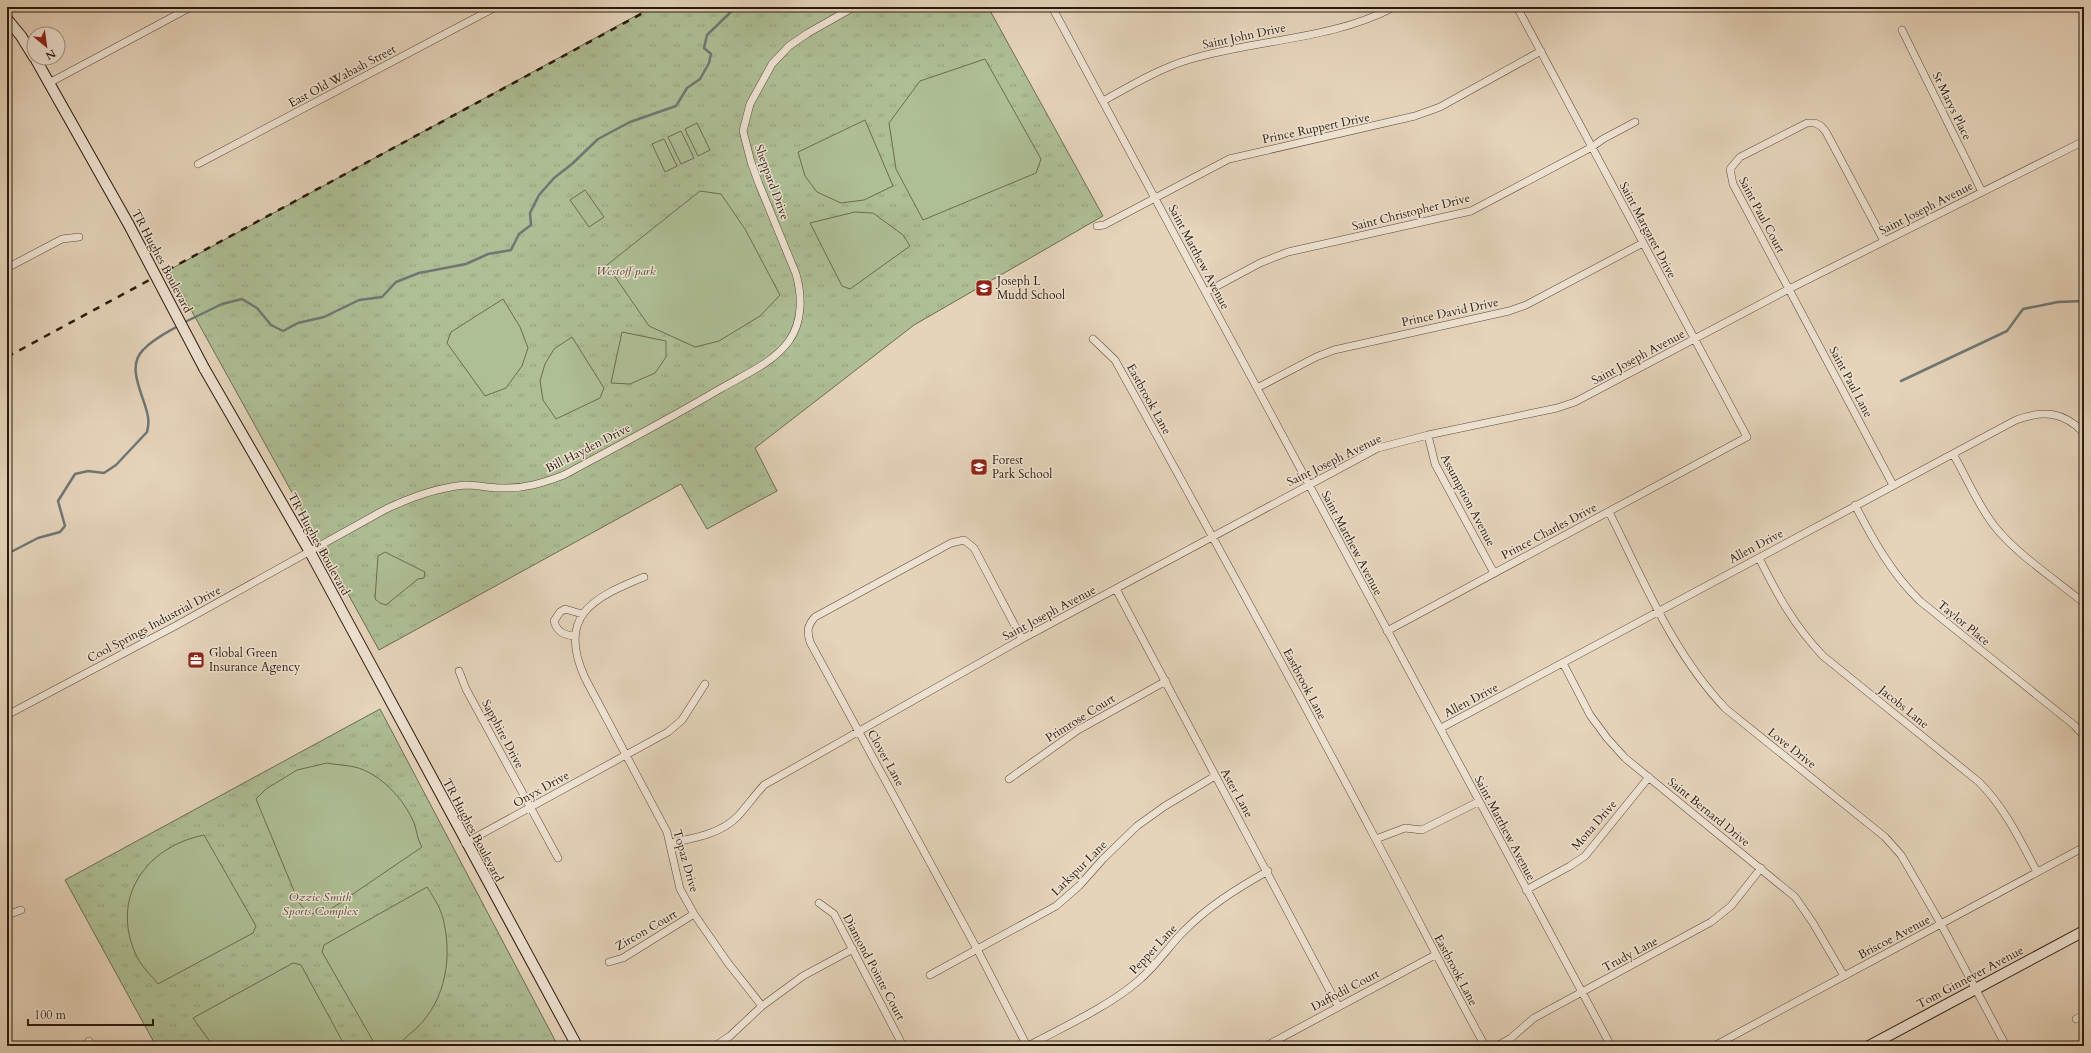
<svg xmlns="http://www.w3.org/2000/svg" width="2091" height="1053" viewBox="0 0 2091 1053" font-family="Cardo,serif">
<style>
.park{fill:url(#park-tufts);stroke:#6c6c50}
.garden{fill:#aebe95;stroke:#6c6c50}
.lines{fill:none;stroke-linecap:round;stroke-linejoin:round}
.stream{stroke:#6e7775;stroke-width:2.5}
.street-casing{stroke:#594838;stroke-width:8}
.secondary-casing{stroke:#2a1a0c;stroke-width:12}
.street{stroke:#eee2d2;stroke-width:7}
.secondary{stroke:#eee2d2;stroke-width:10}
.rail{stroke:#2a1a0c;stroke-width:2.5;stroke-dasharray:7 7;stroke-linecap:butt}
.secondary-bridge-casing{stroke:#2a1a0c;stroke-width:12;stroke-linecap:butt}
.secondary-bridge{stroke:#eee2d2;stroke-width:10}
.labels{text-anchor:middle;stroke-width:3;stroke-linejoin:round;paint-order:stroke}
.street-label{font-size:12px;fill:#2a1a0c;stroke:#eee2d2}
.park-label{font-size:12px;font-style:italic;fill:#524b35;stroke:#eee2d2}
.poi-label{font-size:12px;fill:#2a1a0c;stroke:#eee2d2;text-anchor:start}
</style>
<defs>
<pattern id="park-tufts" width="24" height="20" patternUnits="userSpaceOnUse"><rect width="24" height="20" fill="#aebe95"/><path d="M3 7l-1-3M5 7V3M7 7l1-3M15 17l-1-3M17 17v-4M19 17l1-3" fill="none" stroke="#96a37f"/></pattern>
</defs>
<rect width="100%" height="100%" fill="#e5d3ba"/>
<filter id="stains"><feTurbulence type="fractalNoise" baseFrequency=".005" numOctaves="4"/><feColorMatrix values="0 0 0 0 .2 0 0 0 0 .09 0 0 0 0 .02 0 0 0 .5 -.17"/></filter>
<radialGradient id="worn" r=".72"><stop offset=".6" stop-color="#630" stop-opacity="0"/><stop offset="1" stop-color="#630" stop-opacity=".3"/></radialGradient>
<path class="park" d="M652 7H988L1103 216 914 325 755 448 777 491 707 529 681 484 379 650 169 270Z
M380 709 558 1046H156L65 880Z"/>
<path class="garden" d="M985 59 1041 159 1036 173 923 220 896 169 889 123 920 81Z
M865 120 893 186 864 200 841 203 817 192 805 176 798 152Z
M697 123 710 150 698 156 685 129Z
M681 131 694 158 681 164 668 137Z
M664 139 677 166 665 172 652 144Z
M585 190 604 217 589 227 570 200Z
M700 191 721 194 745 229 780 295 760 316 719 341 695 347 649 326 607 265Z
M855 212 873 213 903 235 910 246 850 289 842 286 810 223Z
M503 299 520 327 528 348 522 366 506 388 485 396 447 343 451 332Z
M622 332 666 341V357L655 373 630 384 611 383Z
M572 337 604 388 600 398 556 419 543 400 540 381 545 364 554 349Z
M385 552 425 572 424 578 418 579 386 605 380 603 375 599 378 556Z
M327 763C336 765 346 765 355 767 381 774 404 799 414 823 417 831 417 839 422 847L325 913 309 914 299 903 256 799 266 789 297 770Z
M204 835 256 926 253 933 158 984C151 975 142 967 137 957 109 899 145 847 204 835Z
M427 887C434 898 442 910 444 923 453 963 443 1007 411 1033 406 1037 399 1045 394 1046 388 1047 381 1046 376 1046L322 952 324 945Z
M293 963 301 965 345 1046H213L193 1018Z"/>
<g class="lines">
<path class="stream" d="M183 323 222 304 242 299 257 308 271 325 283 331 298 323 324 317 359 300 382 297 396 282 419 273 466 264 488 254 511 250 519 234 531 225 530 213 539 195 554 178 572 164 598 139 630 122 676 106 687 88 700 79 709 63 711 54 704 48 707 35 736 7
M1901 381 2007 331 2023 309 2058 302 2084 301
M7 554 38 538 60 532 65 526 58 501 75 474 88 471 104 473 116 465 147 432C148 428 149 422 148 417 145 397 125 368 143 350 153 339 166 333 178 326"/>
<g class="street-casing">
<path id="street" d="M1052 7 1611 1046
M1902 30 1982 192
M49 83 191 7
M1103 101C1132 85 1160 68 1191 59 1258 39 1332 40 1394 7
M198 164 496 7
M1097 226 1104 225 1229 159 1415 116 1440 107 1541 51
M1884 241 1826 132 1821 126 1815 123H1807L1740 157 1730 169 1733 184 1893 485
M7 268 62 239 79 237
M1206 292 1260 263 1288 252 1471 211 1592 147 1603 139 1635 122
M1093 339 1115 360C1203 519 1291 678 1375 838 1412 907 1447 977 1485 1046
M1257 388 1316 357 1334 350 1509 311 1526 305 1643 243
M1428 435 1435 464 1494 573
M1953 454C1967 478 1978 506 1996 528 2018 555 2056 580 2084 603
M1855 505C1873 540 1892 574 1920 601L2074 725 2084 736
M1609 512C1643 579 1673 654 1726 709L1885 837 1901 855 1941 924 2006 1046
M1759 558C1778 596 1793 624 1823 656L1979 782C2005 808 2020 840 2037 872
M644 577C592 598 557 616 585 678L667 832 680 889 694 914 728 963 762 1006 803 976 853 949
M1116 589 1338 1006
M1387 631 1747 437 1517 7
M574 636C564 635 557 632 554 621L560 612 565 609 582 614
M1022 639 974 548 964 540 951 543 815 617C807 626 807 631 810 642L977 949 1027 1046
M1563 663 1590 715 1607 738 1625 758 1795 897 1813 923 1844 976
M459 671 466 689 558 858
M7 715 177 625 386 509C412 497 436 488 465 485 477 485 489 488 501 488 524 489 543 483 564 475 616 447 669 419 720 389 744 375 773 363 789 341 803 321 802 295 796 274L759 184 751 162 743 131 750 104 772 64 789 46 808 33 854 7
M1441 728 2016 420C2043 410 2063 411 2084 433
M1009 779 1078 730 1166 681
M1376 839 1405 828 1422 830 1478 802
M465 843 668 732 682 720 705 684
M671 843C694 838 721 834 738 816 747 806 755 795 764 785L1022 639 1378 448 1428 435 1557 408 1575 402 1789 289 2084 141
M1526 890 1570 866 1585 856 1649 777
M819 903 834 914 903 1046
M7 915 21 910
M609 962 623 958 694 914
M930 975 1056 906 1079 886 1103 859 1137 826 1165 806 1215 776
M2076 1019 2084 1015
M85 1046 89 1041
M715 1046 730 1036 762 1006
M1028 1046C1063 1027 1108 1007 1138 981 1155 967 1167 949 1181 934 1207 907 1236 889 1268 871
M1266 1046 1435 955
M1497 1046 1511 1038 1534 1018 1711 922 1731 906 1761 868
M1714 1046 2084 847"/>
</g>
<g class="secondary-casing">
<path id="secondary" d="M7 19 21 36 34 57
M35 58 129 225
M204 368 310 552 577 1046
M1869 1046 2084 931"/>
</g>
<use href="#street" class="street"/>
<use href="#secondary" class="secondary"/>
<path class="rail" d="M7 357 654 7"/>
<g class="secondary-bridge-casing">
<path id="secondary-bridge" d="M129 225 204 368"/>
</g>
<use href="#secondary-bridge" class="secondary-bridge"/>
</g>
<defs>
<g id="school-square" transform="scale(0.9)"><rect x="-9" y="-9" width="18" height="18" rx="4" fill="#8f2418" stroke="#eee2d2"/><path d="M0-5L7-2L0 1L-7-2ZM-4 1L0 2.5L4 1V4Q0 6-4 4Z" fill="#fff"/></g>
<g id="office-square" transform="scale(0.9)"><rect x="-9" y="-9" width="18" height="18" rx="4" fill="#8f2418" stroke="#eee2d2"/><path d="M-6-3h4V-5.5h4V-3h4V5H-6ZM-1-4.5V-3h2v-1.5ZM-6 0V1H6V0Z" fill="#fff"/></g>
</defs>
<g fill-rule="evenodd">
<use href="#school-square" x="984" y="288"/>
<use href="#school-square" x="979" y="467"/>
<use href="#office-square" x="196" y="660"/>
</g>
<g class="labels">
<g class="street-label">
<text transform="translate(1244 36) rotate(-12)" y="4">Saint John Drive</text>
<text transform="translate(342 76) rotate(-28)" y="4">East Old Wabash Street</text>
<text transform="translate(1952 106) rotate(64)" y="4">St Marys Place</text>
<text transform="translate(1316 128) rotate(-12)" y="4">Prince Ruppert Drive</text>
<text transform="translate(772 182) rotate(70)" y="4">Sheppard Drive</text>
<text transform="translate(1926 208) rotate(-27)" y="4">Saint Joseph Avenue</text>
<text transform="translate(1411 212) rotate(-14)" y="4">Saint Christopher Drive</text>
<text transform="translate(1762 215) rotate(62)" y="4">Saint Paul Court</text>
<text transform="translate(1648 230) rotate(62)" y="4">Saint Margaret Drive</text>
<text transform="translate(1199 257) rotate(62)" y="4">Saint Matthew Avenue</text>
<text transform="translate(162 261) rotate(62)" y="4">TR Hughes Boulevard</text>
<text transform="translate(1450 312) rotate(-12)" y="4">Prince David Drive</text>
<text transform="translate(1638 357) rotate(-28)" y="4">Saint Joseph Avenue</text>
<text transform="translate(1851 382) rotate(62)" y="4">Saint Paul Lane</text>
<text transform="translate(1149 399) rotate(61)" y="4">Eastbrook Lane</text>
<text transform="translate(588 448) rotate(-27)" y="4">Bill Hayden Drive</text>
<text transform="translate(1334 460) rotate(-26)" y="4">Saint Joseph Avenue</text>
<text transform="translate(1468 500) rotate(62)" y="4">Assumption Avenue</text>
<text transform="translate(1549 531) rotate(-28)" y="4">Prince Charles Drive</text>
<text transform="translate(1352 543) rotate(62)" y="4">Saint Matthew Avenue</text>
<text transform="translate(319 544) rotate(61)" y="4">TR Hughes Boulevard</text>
<text transform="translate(1756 546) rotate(-28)" y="4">Allen Drive</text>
<text transform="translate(1049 613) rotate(-28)" y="4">Saint Joseph Avenue</text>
<text transform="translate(1964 623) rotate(39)" y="4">Taylor Place</text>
<text transform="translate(154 624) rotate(-28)" y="4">Cool Springs Industrial Drive</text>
<text transform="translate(1305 684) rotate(62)" y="4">Eastbrook Lane</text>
<text transform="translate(1471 700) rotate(-28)" y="4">Allen Drive</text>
<text transform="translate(1904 707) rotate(39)" y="4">Jacobs Lane</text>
<text transform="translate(1080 718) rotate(-32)" y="4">Primrose Court</text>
<text transform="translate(503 734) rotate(62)" y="4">Sapphire Drive</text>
<text transform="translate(1792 748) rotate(38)" y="4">Love Drive</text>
<text transform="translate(886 758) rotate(61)" y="4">Clover Lane</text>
<text transform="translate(541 789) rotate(-29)" y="4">Onyx Drive</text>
<text transform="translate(1237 793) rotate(61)" y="4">Aster Lane</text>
<text transform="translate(1709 812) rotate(39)" y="4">Saint Bernard Drive</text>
<text transform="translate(1594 825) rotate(-49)" y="4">Mona Drive</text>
<text transform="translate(1505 828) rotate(62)" y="4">Saint Matthew Avenue</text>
<text transform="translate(473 830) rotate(62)" y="4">TR Hughes Boulevard</text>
<text transform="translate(686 861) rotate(74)" y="4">Topaz Drive</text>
<text transform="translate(1079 868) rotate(-45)" y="4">Larkspur Lane</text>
<text transform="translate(646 930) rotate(-30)" y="4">Zircon Court</text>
<text transform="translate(1894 937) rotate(-28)" y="4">Briscoe Avenue</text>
<text transform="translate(1153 949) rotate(-47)" y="4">Pepper Lane</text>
<text transform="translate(1630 954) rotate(-28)" y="4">Trudy Lane</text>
<text transform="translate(874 967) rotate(62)" y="4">Diamond Pointe Court</text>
<text transform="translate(1456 970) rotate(62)" y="4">Eastbrook Lane</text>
<text transform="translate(1970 977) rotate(-28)" y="4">Tom Ginnever Avenue</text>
<text transform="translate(1345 990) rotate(-28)" y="4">Daffodil Court</text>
</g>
<g class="park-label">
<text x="626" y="275">Westoff park</text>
<text x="320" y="901">Ozzie Smith<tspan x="320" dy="14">Sports Complex</tspan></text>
</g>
<g class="poi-label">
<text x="997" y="285">Joseph L<tspan x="997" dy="14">Mudd School</tspan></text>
<text x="992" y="464">Forest<tspan x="992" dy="14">Park School</tspan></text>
<text x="209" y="657">Global Green<tspan x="209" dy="14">Insurance Agency</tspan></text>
</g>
</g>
<rect width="2091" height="1053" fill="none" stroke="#e5d3ba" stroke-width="24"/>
<rect x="8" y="8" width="2075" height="1037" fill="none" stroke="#2a1a0c" stroke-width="2"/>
<rect x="12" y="12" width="2067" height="1029" fill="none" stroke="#2a1a0c"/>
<g transform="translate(46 46) rotate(151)"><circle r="19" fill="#eee2d2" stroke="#a09283"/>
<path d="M0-3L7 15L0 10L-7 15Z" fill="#8f2418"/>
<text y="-6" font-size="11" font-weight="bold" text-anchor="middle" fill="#2a1a0c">N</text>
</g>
<path d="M28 1019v6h125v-6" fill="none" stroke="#2a1a0c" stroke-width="2"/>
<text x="34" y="1019" font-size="12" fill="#2a1a0c" stroke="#eee2d2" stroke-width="3" paint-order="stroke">100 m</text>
<rect width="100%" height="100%" filter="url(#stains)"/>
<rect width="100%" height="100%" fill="url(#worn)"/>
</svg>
